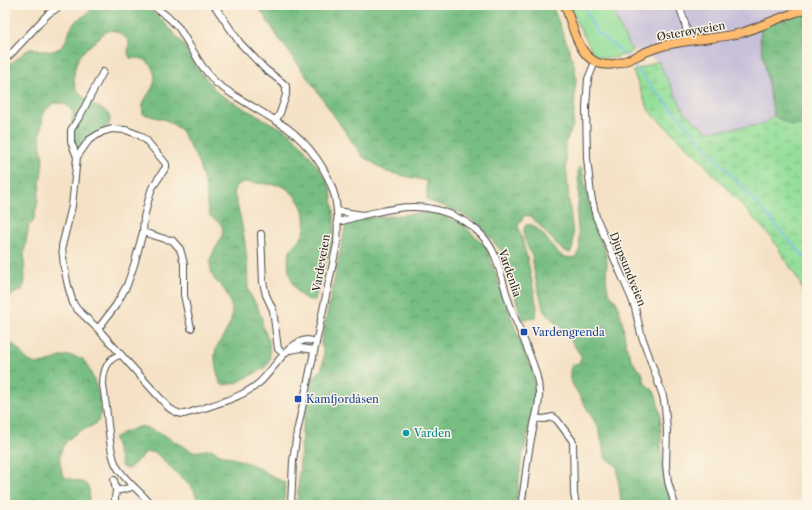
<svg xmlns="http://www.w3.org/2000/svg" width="812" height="510" viewBox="0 0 812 510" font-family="'Libre Caslon Text',serif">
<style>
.industrial{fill:#c7c0d9}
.green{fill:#95df9b;stroke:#608563}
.forest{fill:url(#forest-crowns);stroke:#527457}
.wetland{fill:url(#wetland-marsh);stroke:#608563}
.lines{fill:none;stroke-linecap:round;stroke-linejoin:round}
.stream{stroke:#7fbbf1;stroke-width:1.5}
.minor-casing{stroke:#494642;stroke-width:8}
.major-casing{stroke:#494642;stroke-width:10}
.minor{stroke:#fff;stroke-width:6}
.major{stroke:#fdbc6f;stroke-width:8}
.transit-dot{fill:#1a4fb4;stroke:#fcf5e5;stroke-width:1.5}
.culture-dot{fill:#0f9aa8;stroke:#fcf5e5;stroke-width:1.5}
.labels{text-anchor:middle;stroke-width:3;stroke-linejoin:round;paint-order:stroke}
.street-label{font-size:11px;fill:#2b2b2b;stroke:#fcf5e5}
.transit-label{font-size:11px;fill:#164399;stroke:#fcf5e5;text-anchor:start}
.culture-label{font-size:11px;fill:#0d838f;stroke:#fcf5e5;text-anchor:start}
</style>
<defs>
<pattern id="forest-crowns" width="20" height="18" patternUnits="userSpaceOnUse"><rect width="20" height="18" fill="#78be83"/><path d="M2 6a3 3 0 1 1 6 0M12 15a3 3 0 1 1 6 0" fill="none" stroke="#639b6b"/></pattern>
<pattern id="wetland-marsh" width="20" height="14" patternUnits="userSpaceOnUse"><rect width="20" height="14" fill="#95df9b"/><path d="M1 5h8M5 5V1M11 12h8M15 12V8" fill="none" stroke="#81c086"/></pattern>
</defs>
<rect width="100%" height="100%" fill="#fcf5e5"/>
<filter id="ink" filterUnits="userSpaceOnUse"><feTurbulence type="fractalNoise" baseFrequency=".025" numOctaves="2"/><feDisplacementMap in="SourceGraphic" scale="8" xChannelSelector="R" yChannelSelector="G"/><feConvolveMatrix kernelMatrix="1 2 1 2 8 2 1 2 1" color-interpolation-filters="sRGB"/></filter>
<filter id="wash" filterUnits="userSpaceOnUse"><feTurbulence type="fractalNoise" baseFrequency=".012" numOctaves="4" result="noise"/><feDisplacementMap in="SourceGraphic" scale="16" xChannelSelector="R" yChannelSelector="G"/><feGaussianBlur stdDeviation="0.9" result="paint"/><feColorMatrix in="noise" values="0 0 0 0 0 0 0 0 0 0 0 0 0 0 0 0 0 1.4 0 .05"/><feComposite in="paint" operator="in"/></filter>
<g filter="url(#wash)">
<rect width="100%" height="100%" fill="#f5e2c6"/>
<path class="industrial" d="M610 5H807V10L761 28 760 39 774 116 762 125 707 131 685 113 658 61 629 47Z"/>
<path class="green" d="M569 5H610L629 47 633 49 630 53 614 58 600 57 594 54 579 27Z"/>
<path class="forest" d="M95 5H140L148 9 163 21 176 36 184 45 193 62 215 90 219 94 267 121 287 131 301 144 327 180 331 191 334 212V229L330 251 322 273 315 300C310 300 306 300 303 297 292 290 286 267 289 255 291 246 301 241 304 232 310 215 296 190 279 185L244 182 239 184 235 188 234 193 241 220 244 237 247 260 248 288 250 294 258 308 262 319V325L269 341 270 358 268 363 265 368 236 383 224 385 220 383C217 373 213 359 216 349 221 337 232 327 232 313 232 304 227 293 222 287 220 284 217 283 215 280 212 276 210 268 210 263 210 250 230 235 220 223 217 221 213 218 210 216L207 205 206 188 199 165 197 159 183 134 180 129 166 120 143 114C140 99 151 95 154 83 157 74 151 62 143 59 139 58 134 58 130 58L128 53 129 41C124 36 115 28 107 31 104 32 101 36 98 39 83 51 76 55 74 76 74 79 74 83 75 86 76 90 89 103 94 105 100 109 111 111 110 121 108 133 85 138 78 148H72L71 129 73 112 65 104 60 103H54L49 107 45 111 43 116 40 138 41 148 43 159 42 170 37 205 33 222 29 225 24 253 25 280 24 285 22 290 11 295 5 300V64C16 64 19 54 28 50 36 46 44 53 52 51 69 48 66 31 76 21 78 19 82 17 84 16 88 13 92 9 95 5Z
M257 5H552L569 49 575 68 576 79 573 125 565 144V152L569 201 573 234V247L570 253 561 249 531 216 525 215 518 225 527 257 537 307 536 317 522 320 502 252 478 223 457 211 427 200V181L387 172 362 156 317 91 278 37Z
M807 10V124L792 126 774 116 760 39 761 28Z
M579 167 582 169 586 191 594 219 605 251 607 262 606 279 608 291 617 303 622 320 626 345 631 359 637 368 642 372 645 384 652 389 656 395 660 413 662 463 666 486 672 505H623L621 502 617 466 606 459 598 427 570 380V370L572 365 579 363 582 357 571 341 558 325 544 312 535 277 532 256 524 238V229L526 225H533L543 234 555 250 563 257 573 258 576 257 580 249 577 217 579 194 578 172Z
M432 212 461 223 486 247 523 350 532 368 536 398 521 463 516 505H297L302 430 313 379 322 369 324 353 321 343 346 224 358 219Z
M5 338C9 342 13 344 17 348 22 353 25 360 33 363 53 368 58 348 81 359L82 358C91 368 107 408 98 421 94 426 87 428 82 430 77 432 73 436 69 439 57 450 59 461 63 476 81 485 94 477 88 505H5Z
M141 426 164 435 193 452 211 449 220 454 251 464 285 483 284 505H199L194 490 155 452H146L129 469 122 467 114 438 122 433Z"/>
<path class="wetland" d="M658 61 685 113 707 131 762 125 774 116 792 126 807 124V303L799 281 771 237 698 157 649 111 633 71Z"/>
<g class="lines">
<path class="stream" d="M584 5 591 22 599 34 624 54 628 58
M631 62 639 72 807 260"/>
</g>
</g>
<g filter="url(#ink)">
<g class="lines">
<g class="minor-casing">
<path id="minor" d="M152 5 168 17 179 28 202 66 216 83 232 94 286 127C309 144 328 170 335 197 338 212 338 229 337 244L297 432 293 461 291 505
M214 5 240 43 265 69 283 83 286 86V95L280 113 276 120
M679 5 685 23 688 41
M5 58 10 55 48 14 62 5
M595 62 588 79 586 107 587 158 591 195 596 217 631 297 635 308 641 334 656 376 663 396 665 407 667 430 666 465 668 482 675 505
M77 157 71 142V130L81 114 103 72
M337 211 363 215 342 221H337
M363 215C378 212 395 207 411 207 444 206 482 224 495 256 502 274 505 293 512 311 517 323 522 335 527 348 533 364 540 380 539 397 539 406 536 415 534 424 533 431 531 438 530 445 526 465 525 485 521 505
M143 232 165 239 172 240 180 249 182 256 184 264V295L191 328
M261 234 263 282 266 295 273 310 278 349 284 354
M98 329 116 305 127 285 134 265 143 232 144 217 150 194 152 188 166 167V164L146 140 139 135 126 130 112 129 102 132 89 140 77 157 72 206 62 246 64 267 68 286 73 303 77 309 98 329 169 408C174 411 177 414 183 414 190 413 197 410 204 408 223 402 244 396 259 383 273 371 287 342 307 340 309 340 313 341 316 342
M290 350 301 348 314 350
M120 355C107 358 103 372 103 385 105 398 107 412 108 425 110 438 110 453 116 465 124 481 141 491 151 505
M536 418 544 419 553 417 557 420 572 440 573 443 574 494 576 505
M114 480 116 491
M115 505V498L116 491 129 488 132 485"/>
</g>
<g class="major-casing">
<path id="major" d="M565 5C571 21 577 49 591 59 597 64 607 66 614 64 622 63 630 59 637 56 646 51 656 48 666 45 690 39 716 39 741 33 763 26 784 15 807 9"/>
</g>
<use href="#minor" class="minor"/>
<use href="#major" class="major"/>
</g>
</g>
<g class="transit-dot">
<rect x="520" y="328" width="8" height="8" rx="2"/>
<rect x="294" y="395" width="8" height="8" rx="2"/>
</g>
<circle class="culture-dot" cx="406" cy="433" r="4"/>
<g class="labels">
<g class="street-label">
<text transform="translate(691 31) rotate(-10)" y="4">Østerøyveien</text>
<text transform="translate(321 263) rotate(-80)" y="4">Vardeveien</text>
<text transform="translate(628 269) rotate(68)" y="4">Djupsundveien</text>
<text transform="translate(510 273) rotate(71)" y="4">Vardenlia</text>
</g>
<g class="transit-label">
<text x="532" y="336">Vardengrenda</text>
<text x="306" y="403">Kamfjordåsen</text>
</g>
<g class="culture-label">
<text x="414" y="437">Varden</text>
</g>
</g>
<rect width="812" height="510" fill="none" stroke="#fcf5e5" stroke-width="20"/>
</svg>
